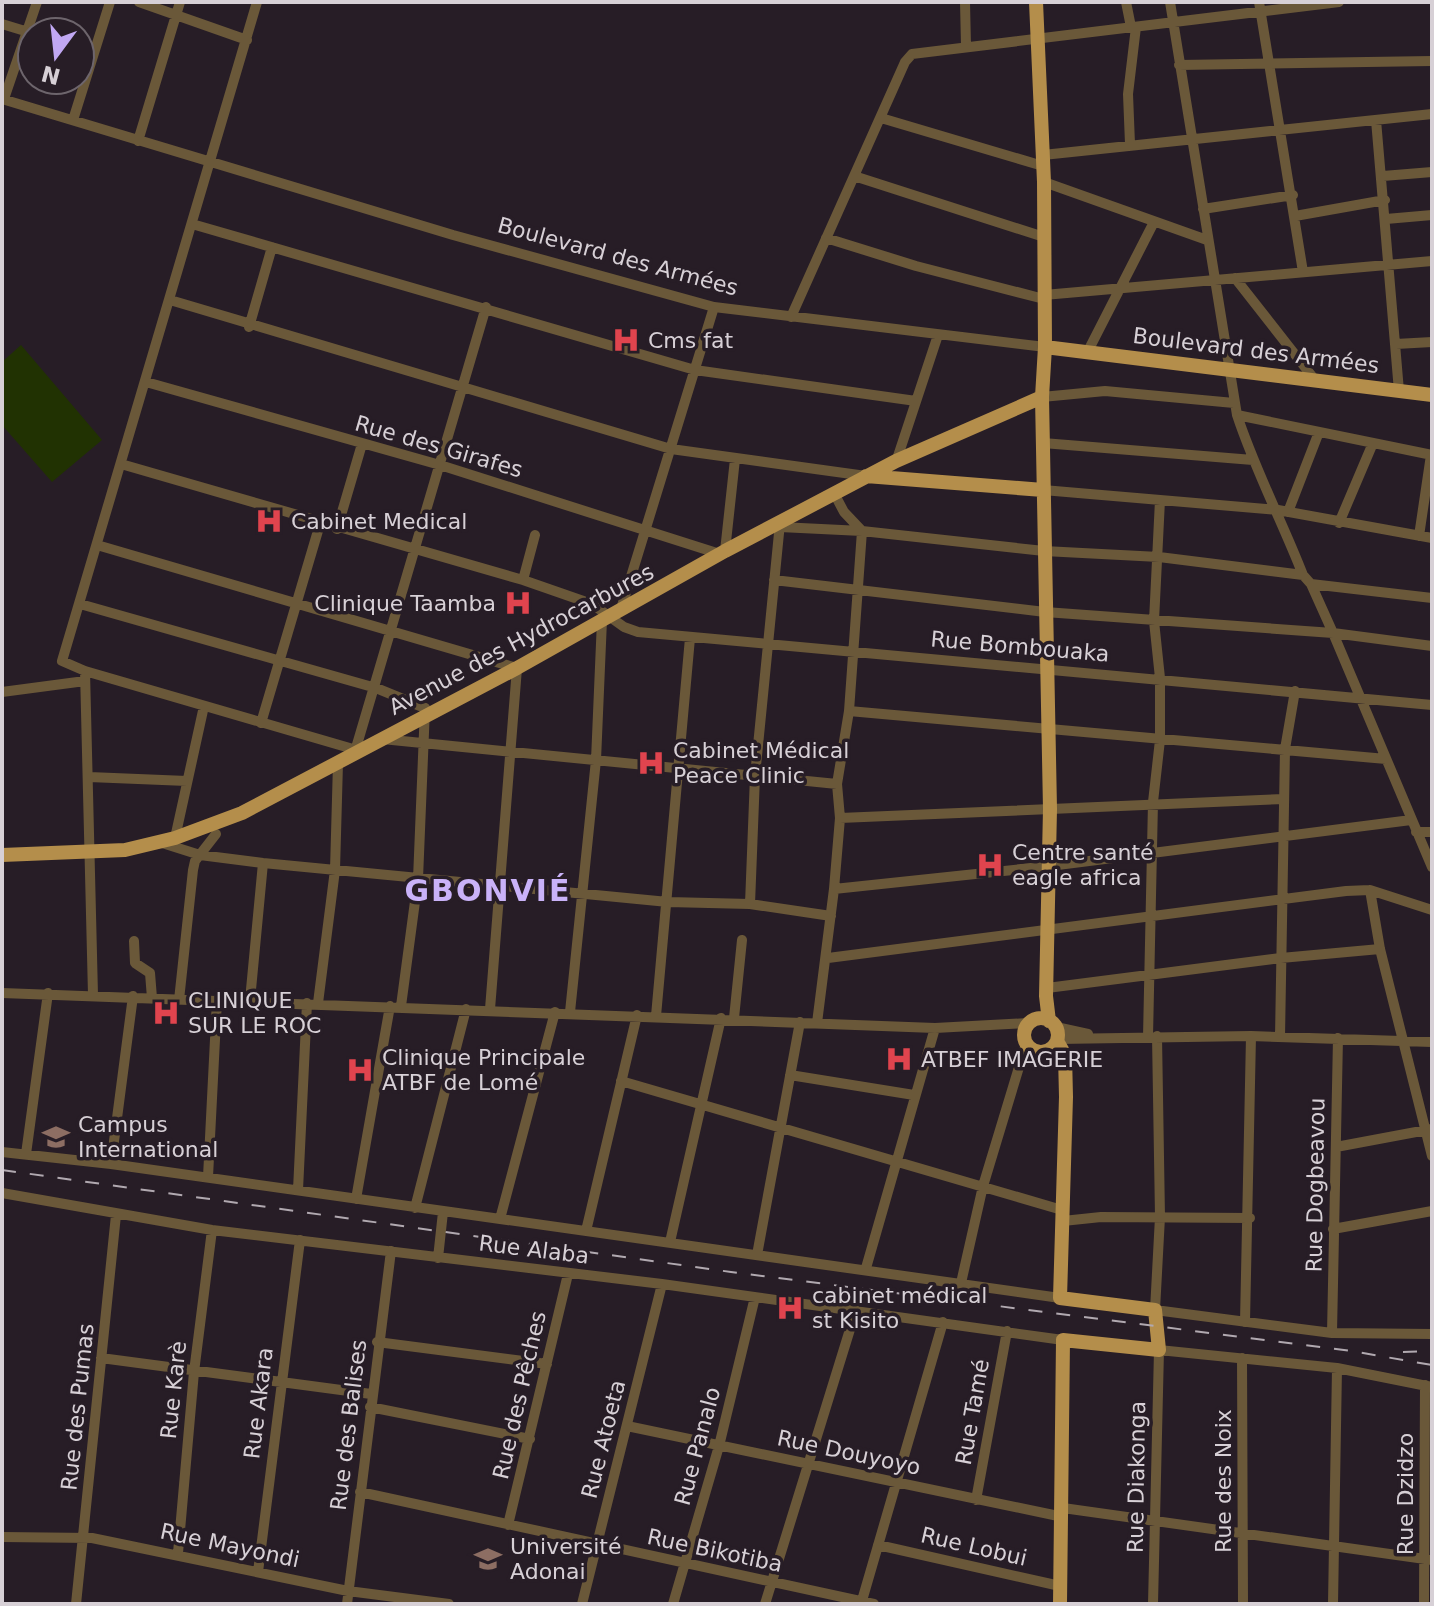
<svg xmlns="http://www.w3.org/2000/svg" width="1434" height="1606" viewBox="0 0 1434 1606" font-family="'DejaVu Sans',sans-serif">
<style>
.green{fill:#213202}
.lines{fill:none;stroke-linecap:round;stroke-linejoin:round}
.minor{stroke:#6a5839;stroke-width:10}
.major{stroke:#b48e4b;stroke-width:14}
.rail{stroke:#b1a9b0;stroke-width:2;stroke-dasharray:14 14;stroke-linecap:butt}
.labels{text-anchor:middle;stroke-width:7;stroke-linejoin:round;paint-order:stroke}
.street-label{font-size:22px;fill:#d7d0d6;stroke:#271d26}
.poi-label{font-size:22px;fill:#d7d0d6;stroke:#271d26;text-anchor:start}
.district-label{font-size:30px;font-weight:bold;letter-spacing:2px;fill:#c9b2f8;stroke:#271d26}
</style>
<rect width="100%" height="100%" fill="#271d26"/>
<path class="green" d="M21 345 102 440 52 482 2 425V362Z"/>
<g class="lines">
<path class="minor" d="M139 2 247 40
M257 2 62 661 85 671 360 751
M965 2 966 46
M1126 2 1131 27
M1170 2 1237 415C1255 470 1282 521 1303 575L1311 584 1333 633 1432 867
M1259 2 1303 272
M2 24 25 31
M1179 65 1432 61
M2 99 453 235 714 307 1045 347
M4 99 37 2
M881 118 1043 166
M73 120 110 2
M1376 120 1399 391
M138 141 180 2
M1130 144 1128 94 1136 27
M1043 155 1432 114
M854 176 1044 237
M1383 176 1432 172
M1044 182 1207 240
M1203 209 1293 195
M1295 216 1385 200
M1386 219 1432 215
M192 224 695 370 916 401
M826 238 916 266 1044 299
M1235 278 1315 380
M1044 295 1432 261
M170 300 671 449 866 476
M791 317 905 62 912 54 1339 2
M249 327 272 247
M1396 344 1432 342
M1088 351 1154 222
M146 382 440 465 720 554
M1042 397 1105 391 1234 403
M1237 415 1432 455
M1043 443 1253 460
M896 462 938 335
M121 464 523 580 592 604 624 627 638 632 1432 705
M1043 490 1278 510 1432 538
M1288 512 1319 432
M1339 523 1373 443
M780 527 862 531 1044 551 1159 557 1303 575
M337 529 362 444
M1419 536 1431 455
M97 545 517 668 490 1009
M725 551 735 459
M523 580 535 535
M774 580 1045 612 1333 633 1432 646
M1311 584 1432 598
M80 604 376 688 425 708 418 879 401 1006
M621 609 714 307
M85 671 93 995
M2 692 85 681
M849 711 1386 759
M261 723 320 524
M382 739 837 784
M356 748 486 307
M89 777 187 781
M840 818 1284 799
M1416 832H1432
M175 838 204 706
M159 842 200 855 263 863 668 902 750 904 831 916
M834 889 1050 866 1411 820
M1370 890 1380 949 1432 1156
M750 904 755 776 780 523
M134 941 135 963 150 973 152 998
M828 958 1346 891 1370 890 1432 910
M1047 988 1281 958 1380 949
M2 993 935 1028 1028 1023
M179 1000 193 870 195 861 216 834
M250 1000 263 863
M318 1003 335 870 338 763
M570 1012 596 760 602 620
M656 1016 690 638
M734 1018 742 940
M817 1023 834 889 840 818 837 784 849 711 862 531 844 512 834 493
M1056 1027 1088 1034
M1157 1036 1160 1217 1155 1310 1332 1333 1432 1334
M1148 1037 1153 802 1160 740V678L1154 621 1160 500
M1280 1037 1285 749 1295 691
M1058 1039 1251 1036 1432 1042
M1019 1065 1037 1052
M790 1075 914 1095
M621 1081 1062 1210
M1336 1147 1432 1129
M2 1152 111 1164 1060 1298
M26 1154 48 993
M111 1164 133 996
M208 1177 217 1000
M298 1190 307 1003
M2 1193 212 1230 662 1284 1063 1340
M356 1199 390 1006
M415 1208 466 1009
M500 1219 555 1012
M1063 1221 1101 1217 1250 1218
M1333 1229 1432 1211
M586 1231 637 1015
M670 1242 721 1018
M757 1255 800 1022
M438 1258 443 1212
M866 1268 935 1028
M961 1283 983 1186 1026 1044
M1245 1322 1251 1036
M1332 1333 1338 1038
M377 1342 547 1364
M101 1358 371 1394
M1242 1358 1243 1604
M370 1407 530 1439
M627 1426 1063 1517
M360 1492 874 1604
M976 1500 1007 1331
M1063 1508 1432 1560
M508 1525 568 1274
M2 1537 92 1538 348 1591 449 1604
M878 1545 1060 1586
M178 1553 194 1372 212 1230
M258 1572 300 1240
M76 1604 116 1215
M347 1604 391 1251
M582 1604 662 1284
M673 1604 719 1446 755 1297
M765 1604 856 1310
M861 1604 943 1322
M1153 1604 1159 1350 1337 1368 1432 1387
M1333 1604 1337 1368
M1424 1604 1425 1385"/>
<path class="major" d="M1036 2 1044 182 1045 347 1042 397 1050 809 1046 996 1049 1021
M1045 347 1432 395
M866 476 1043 490
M2 855 125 850 175 838 242 813 517 668 725 551 896 461 1042 397
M1024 1035a17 17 0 1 1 34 0a17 17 0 1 1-34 0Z
M1057 1041 1065 1055 1066 1097 1060 1298 1155 1310 1159 1350 1063 1340 1060 1604"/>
<path class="rail" d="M2 1170 731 1272 1351 1351 1432 1365
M1403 1352 1432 1351"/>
</g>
<defs>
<g id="hospital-bare" transform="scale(2.16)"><path d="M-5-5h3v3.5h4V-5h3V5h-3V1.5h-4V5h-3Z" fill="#e0444e" stroke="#271d26" stroke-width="2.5" paint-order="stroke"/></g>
<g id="university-bare" transform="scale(2.16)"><path d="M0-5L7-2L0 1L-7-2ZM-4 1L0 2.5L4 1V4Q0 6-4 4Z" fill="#8d6e63" stroke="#271d26" stroke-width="2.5" paint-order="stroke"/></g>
</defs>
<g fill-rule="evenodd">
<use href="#hospital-bare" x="626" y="340"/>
<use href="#hospital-bare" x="269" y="521"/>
<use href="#hospital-bare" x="518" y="603"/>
<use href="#hospital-bare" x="651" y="763"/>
<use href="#hospital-bare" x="990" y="865"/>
<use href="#hospital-bare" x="166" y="1013"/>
<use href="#hospital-bare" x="899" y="1059"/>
<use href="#hospital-bare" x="360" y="1070"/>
<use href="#university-bare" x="56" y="1137"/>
<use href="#hospital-bare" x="790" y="1308"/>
<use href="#university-bare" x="488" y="1559"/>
</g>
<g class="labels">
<g class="street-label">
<text transform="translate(618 256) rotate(15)" y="8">Boulevard des Armées</text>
<text transform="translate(1256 350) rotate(7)" y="8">Boulevard des Armées</text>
<text transform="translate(439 446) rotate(16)" y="8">Rue des Girafes</text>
<text transform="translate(521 639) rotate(-28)" y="8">Avenue des Hydrocarbures</text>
<text transform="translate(1020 646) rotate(5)" y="8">Rue Bombouaka</text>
<text transform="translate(1315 1185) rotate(-89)" y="8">Rue Dogbeavou</text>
<text transform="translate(534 1249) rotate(7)" y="8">Rue Alaba</text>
<text transform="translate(173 1390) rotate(-84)" y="8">Rue Karè</text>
<text transform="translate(519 1395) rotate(-77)" y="8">Rue des Pêches</text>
<text transform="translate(258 1403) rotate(-83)" y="8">Rue Akara</text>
<text transform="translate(77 1407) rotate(-84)" y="8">Rue des Pumas</text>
<text transform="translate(972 1412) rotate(-80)" y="8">Rue Tamé</text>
<text transform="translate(348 1425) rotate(-83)" y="8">Rue des Balises</text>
<text transform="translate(603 1439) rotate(-76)" y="8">Rue Atoeta</text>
<text transform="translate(697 1446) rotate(-75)" y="8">Rue Panalo</text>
<text transform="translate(849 1452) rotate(12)" y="8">Rue Douyoyo</text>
<text transform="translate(1136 1477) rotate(-89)" y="8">Rue Diakonga</text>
<text transform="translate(1223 1481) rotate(-90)" y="8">Rue des Noix</text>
<text transform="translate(1405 1494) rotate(-90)" y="8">Rue Dzidzo</text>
<text transform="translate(230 1545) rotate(12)" y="8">Rue Mayondi</text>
<text transform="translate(974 1546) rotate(13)" y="8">Rue Lobui</text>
<text transform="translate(715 1550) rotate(12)" y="8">Rue Bikotiba</text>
</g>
<g class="poi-label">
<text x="648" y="348">Cms fat</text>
<text x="291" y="529">Cabinet Medical</text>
<text x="496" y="611" text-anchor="end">Clinique Taamba</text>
<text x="673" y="758">Cabinet Médical<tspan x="673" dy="25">Peace Clinic</tspan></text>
<text x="1012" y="860">Centre santé<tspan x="1012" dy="25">eagle africa</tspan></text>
<text x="188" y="1008">CLINIQUE<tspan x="188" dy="25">SUR LE ROC</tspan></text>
<text x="382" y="1065">Clinique Principale<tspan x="382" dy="25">ATBF de Lomé</tspan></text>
<text x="921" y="1067">ATBEF IMAGERIE</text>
<text x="78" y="1132">Campus<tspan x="78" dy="25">International</tspan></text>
<text x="812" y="1303">cabinet médical<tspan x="812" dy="25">st Kisito</tspan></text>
<text x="510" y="1554">Université<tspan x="510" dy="25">Adonai</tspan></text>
</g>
<g class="district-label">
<text x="488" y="901">GBONVIÉ</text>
</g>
</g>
<rect width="1434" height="1606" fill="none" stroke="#d7d0d6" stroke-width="8"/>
<g transform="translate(56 56) rotate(195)"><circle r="38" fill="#271d26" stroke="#6d656c" stroke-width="2"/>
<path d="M0-6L14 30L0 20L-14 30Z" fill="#c1a8f3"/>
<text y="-12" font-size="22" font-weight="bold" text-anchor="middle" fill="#d7d0d6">N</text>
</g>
</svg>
